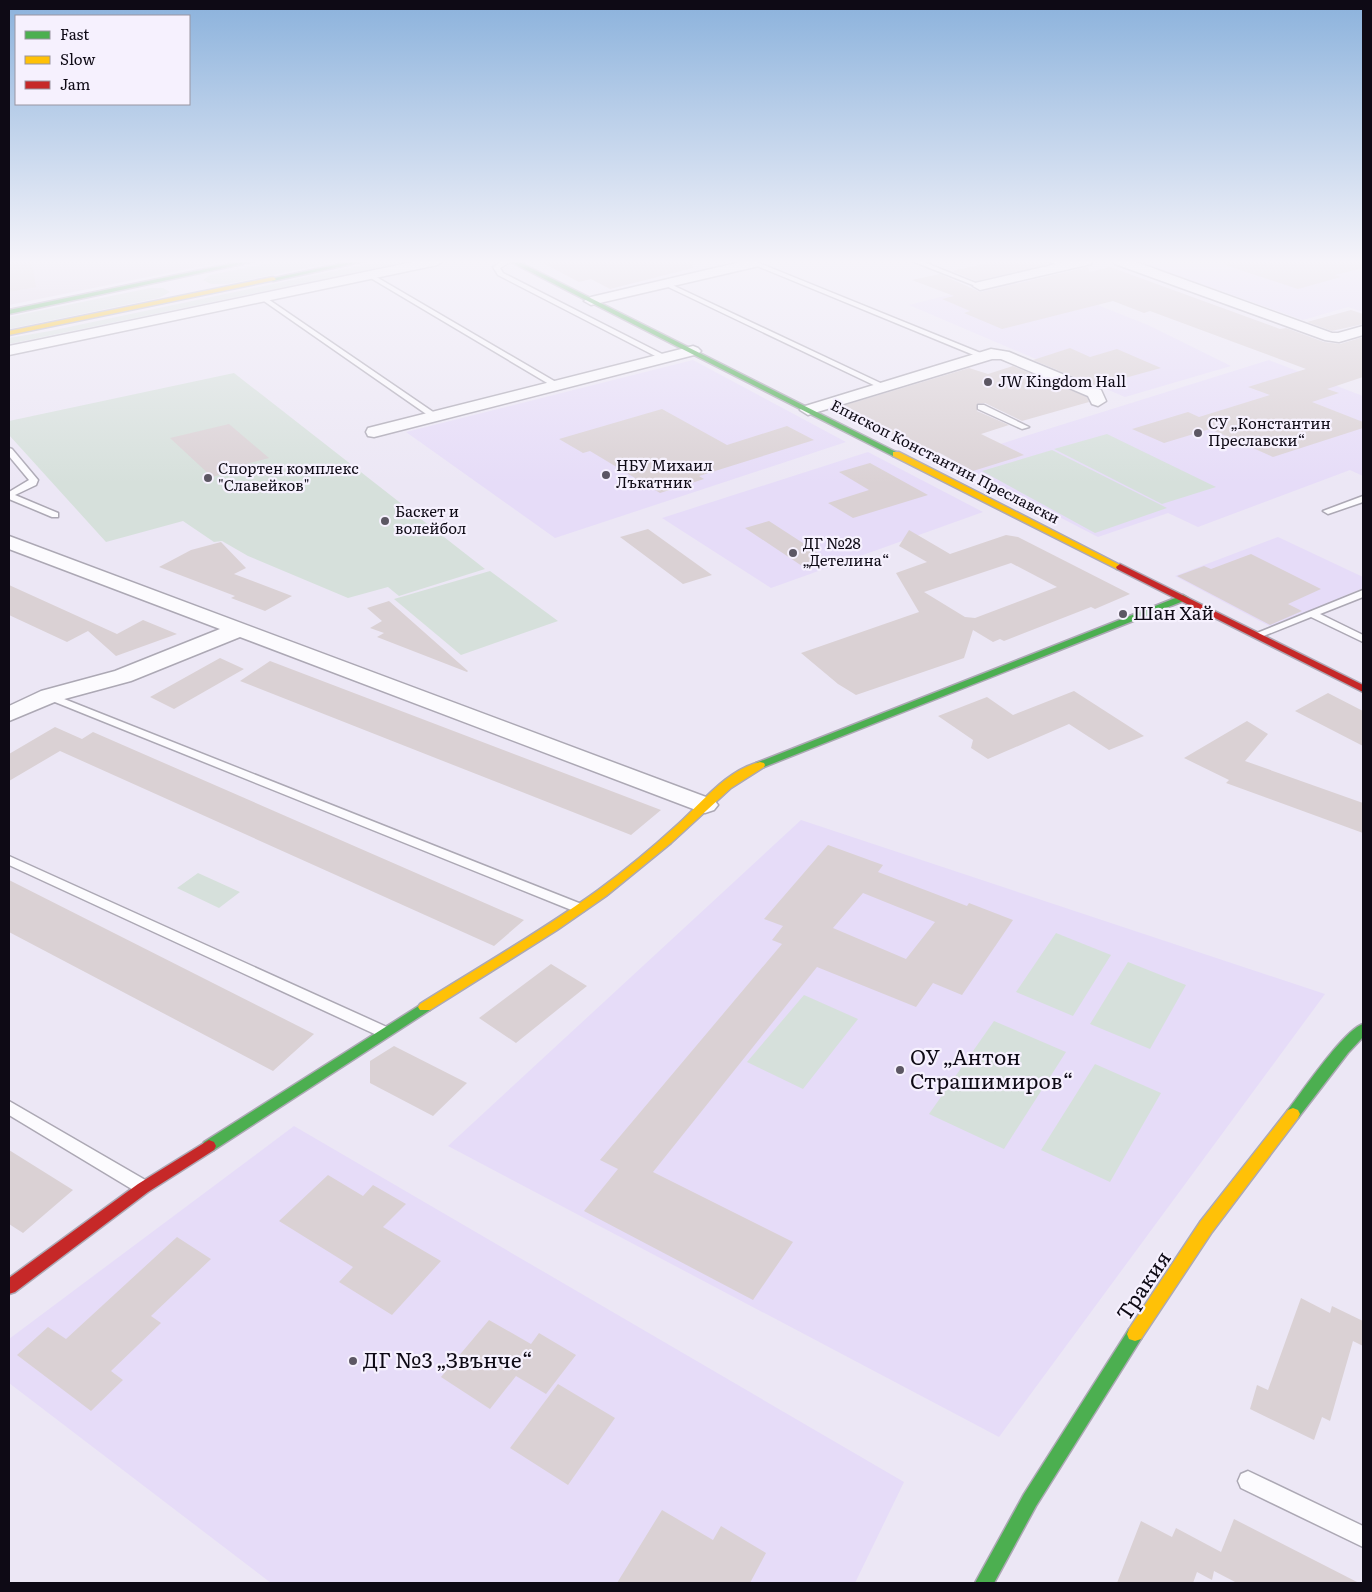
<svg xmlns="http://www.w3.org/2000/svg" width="1372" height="1592" viewBox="0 0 1372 1592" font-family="Literata,serif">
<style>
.built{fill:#e6dcf8}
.industrial{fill:#e0d6e5}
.green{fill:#d6e0db}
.building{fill:#dad1d4;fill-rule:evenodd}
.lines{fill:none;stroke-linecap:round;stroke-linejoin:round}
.lane-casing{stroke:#aca8b4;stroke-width:3}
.street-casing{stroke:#aca8b4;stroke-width:3}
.fast-casing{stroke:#aca8b4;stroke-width:3}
.slow-casing{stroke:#aca8b4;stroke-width:3}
.jam-casing{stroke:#aca8b4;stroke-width:3}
.lane{fill:#fcfbfe;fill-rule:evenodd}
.street{fill:#fcfbfe;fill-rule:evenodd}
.fast{fill:#4caf50;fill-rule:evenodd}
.slow{fill:#ffc107;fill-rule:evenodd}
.jam{fill:#c62828;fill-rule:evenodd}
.poi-dot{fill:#5c5763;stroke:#f6f1fe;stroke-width:2}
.labels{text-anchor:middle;stroke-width:4.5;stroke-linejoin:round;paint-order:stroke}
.far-poi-label{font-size:15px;fill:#0e0a15;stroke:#f6f1fe;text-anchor:start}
.far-street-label{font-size:15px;fill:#0e0a15;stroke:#f6f1fe}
.poi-label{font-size:18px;fill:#0e0a15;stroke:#f6f1fe;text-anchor:start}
.near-poi-label{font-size:21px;fill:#0e0a15;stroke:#f6f1fe;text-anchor:start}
.near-street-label{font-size:21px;fill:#0e0a15;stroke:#f6f1fe}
</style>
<rect width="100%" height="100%" fill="#ece7f5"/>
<path class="built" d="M1144 261H1363V312L1348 307 1303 320 1138 262Z
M1024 276 1148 325 1231 366 1125 397 909 305Z
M693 360 846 442 555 538 406 432Z
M1269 360 1363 396V476L1350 470 1198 527 1168 513 1098 537 949 460Z
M868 452 983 512 771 588 662 518Z
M1278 537 1363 577V588L1271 627 1175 576Z
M801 820 1325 994 999 1437 448 1146Z
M294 1126 904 1482 855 1583H271L9 1383V1339Z"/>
<path class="industrial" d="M9 261H227L9 305Z"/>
<path class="green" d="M280 261H341L227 284H211L203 280 210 275Z
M382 261H410L9 344V338L50 331Z
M150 288H163L170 292 159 298 9 329V317Z
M234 373 485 569 399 596 388 587 348 598 248 556 222 541 214 542 183 521 106 542 9 435V421Z
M1107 434 1216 487 1162 504 1054 449Z
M1052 450 1167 508 1095 533 982 471Z
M490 571 558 621 461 655 394 599Z
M198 873 240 892 219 908 177 888Z
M1056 933 1111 955 1073 1016 1016 992Z
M1128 962 1186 985 1150 1049 1090 1024Z
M804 995 858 1019 803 1089 747 1062Z
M994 1021 1066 1052 1004 1149 929 1114Z
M1095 1064 1161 1093 1110 1182 1041 1150Z"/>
<path class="building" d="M9 261H32L36 287 9 292Z
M539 261H692L693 268 610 289 591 279 579 282Z
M997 261H1045L1049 264 976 281 952 271Z
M1226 261H1363V268L1335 275 1341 277 1298 289 1225 265Z
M1088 267 1089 272 1110 267 1280 329 1286 328 1324 342 1340 344 1363 337V377L1327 389 1339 393 1312 402 1363 422V428L1273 457 1210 429 1164 443 1132 429 1188 412 1199 417 1270 395 1248 387 1306 369 1150 311 1144 313 1113 301 1002 329 964 313 970 311 942 299 954 296 912 280 940 274 980 292Z
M1351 310 1363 314V324L1332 331 1307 322Z
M1070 348 1090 357 1117 349 1161 368 1096 386 1033 360Z
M1013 366 1087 397 1089 402 1022 421 985 403 977 404V411L1009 425 981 434 1024 455 973 471 938 452 933 454 857 418 848 421 840 417 842 406 969 368 988 374Z
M662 409 727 445 787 426 814 440 699 476 704 479 660 493 590 451 583 453 559 439Z
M229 424 269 458 246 464 249 467 212 477 170 438Z
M870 463 928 495 853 518 828 503 869 490 839 472Z
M769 521 826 558 802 566 745 528Z
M648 529 712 575 683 584 620 537Z
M909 530 950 554 1006 535 1018 537 1130 594 1095 609 1091 607 1004 641 1000 639 993 642 973 630 964 658 856 695 838 684 801 653 919 612 896 573 927 562 899 546ZM1011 563 1057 587 975 618 965 617 924 592Z
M221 542 246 568 234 574 292 596 265 611 231 598 235 596 159 567 191 550Z
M1251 554 1321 589 1288 604 1302 611 1270 625 1177 576 1204 566 1211 569Z
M9 585 117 634 143 620 177 634 116 656 88 631 67 642 9 615Z
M389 601 468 671 467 672 377 637 384 633 370 628 382 621 367 608Z
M220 658 244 669 174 709 150 697Z
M270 661 661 810 631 835 240 681Z
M1074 691 1144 736 1109 750 1069 724 988 759 971 748 973 740 938 716 987 697 1013 715Z
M1328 693 1363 711V746L1295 711Z
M1247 721 1268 734 1245 761 1363 803V833L1226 783 1229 780 1184 758Z
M55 727 82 739 93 732 524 920 494 946 60 751 9 781V754Z
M828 845 883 865 878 872 967 906 969 903 1013 920 962 995 933 983 916 1007 817 967 653 1172 793 1242 753 1300 584 1211 618 1169 600 1160 782 944 772 940 783 926 764 919ZM863 893 935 922 906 959 833 928Z
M9 880 314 1034 273 1071 9 932Z
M551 964 587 986 516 1043 479 1018Z
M394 1046 467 1083 433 1116 370 1083V1061Z
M9 1150 73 1190 23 1233 9 1224Z
M328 1175 363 1196 373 1185 406 1204 383 1227 441 1261 392 1315 339 1282 353 1267 279 1221Z
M177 1237 211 1259 151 1316 161 1323 111 1371 123 1380 91 1411 17 1355 48 1327 66 1339Z
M1301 1298 1330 1313 1332 1306 1363 1321V1346L1353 1341 1330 1421 1322 1417 1314 1440 1250 1409 1257 1385 1268 1390Z
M489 1320 531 1344 539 1333 576 1355 546 1394 516 1376 490 1409 441 1377Z
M558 1384 615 1418 568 1485 510 1448Z
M662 1510 713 1540 721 1526 766 1553 750 1583H617Z
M1234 1519 1359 1583H1237L1214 1571 1212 1580 1197 1572 1193 1583H1117L1141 1521 1172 1537 1176 1528 1221 1552Z"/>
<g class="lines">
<g class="lane-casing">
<path id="lane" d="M503 261H511L500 268 503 273 670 358 663 360 498 275 493 267Z
M745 261H754L988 356 981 358Z
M912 261H921L983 286 978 287Z
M1047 261H1057L1068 266 1065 268Z
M369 275H373L561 385 554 387 369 277Z
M662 282H666L889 387 882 389 662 284Z
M261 297H265L439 416 432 418 261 299Z
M978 405H984L1029 427 1022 429 978 409Z
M9 448 12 449 38 480 36 485 15 495 58 513V517H52L9 499V492L29 480 9 456Z
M1363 496V502L1328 514 1323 511Z
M1363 590V597L1320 614 1363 635V642L1311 617 1261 637 1257 638 1252 635Z
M49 693 584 905 586 908 584 911H574L45 698 43 696 45 694Z
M9 856 389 1028 392 1032 389 1036 384 1038 379 1036 9 865Z
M9 1101 147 1181 149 1186 147 1191 141 1193 135 1191 9 1115Z
M1248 1471 1363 1526V1547L1241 1488 1238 1481 1241 1474Z"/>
</g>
<g class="street-casing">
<path id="street" d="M418 261H443L437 265 9 355V346Z
M745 261 761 263 759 266 591 305 584 301 591 297Z
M1069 261H1092L1091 264 980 290 973 286 975 283Z
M1114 261H1133L1332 333H1338L1363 326V335L1339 342 1325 340 1115 264Z
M693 346 698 348 701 351 698 354 374 437 368 436 366 432 368 428Z
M991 349 1009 352 1101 390 1106 401 1098 406 1092 404 1088 396 1001 359H992L814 413 808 415 800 410 802 407Z
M9 536 714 800 718 805 714 810 705 813 696 810 240 637 131 681 57 701 9 721V706L41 691 115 671 220 629 9 549Z"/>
</g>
<g class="fast-casing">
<path id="fast" d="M244 261H256L9 314V310Z
M353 261H365L273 281 270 279Z
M509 261H517L900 454 893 456Z
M1183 595 1188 598 1186 600 764 767H756L755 765 756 763Z
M425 1002 430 1004 432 1007 430 1010 214 1150 209 1152 204 1150 202 1146 204 1142Z
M1363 1024V1037L1348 1053 1298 1118 1293 1120 1288 1118 1286 1114 1288 1110C1302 1092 1344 1030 1363 1024Z
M1135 1327 1141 1329 1143 1334 1141 1339 1036 1506 994 1583H975L1024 1494 1129 1329Z"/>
</g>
<g class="slow-casing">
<path id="slow" d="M273 277 276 279 275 280 9 335V331Z
M893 452H899L1124 567 1123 569H1117L893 456Z
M760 762 764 763 765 765 764 767 731 788 671 843 606 896 557 930 430 1010H420L418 1007 420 1004C479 967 540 932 597 891 624 871 651 849 676 826 701 804 726 770 760 762Z
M1293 1108 1298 1110 1300 1114 1298 1118 1212 1232 1141 1339 1135 1341 1129 1339 1127 1334 1129 1329 1200 1222 1288 1110Z"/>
</g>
<g class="jam-casing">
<path id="jam" d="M1120 564 1363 685V692L1117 569 1116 567Z
M209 1140 214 1142 216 1146 214 1150 148 1192 15 1292 9 1294V1278L138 1184Z"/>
</g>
<use href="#lane" class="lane"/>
<use href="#street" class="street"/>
<use href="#fast" class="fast"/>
<use href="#slow" class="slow"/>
<use href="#jam" class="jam"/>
</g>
<linearGradient id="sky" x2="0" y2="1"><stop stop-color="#8bb2dc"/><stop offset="0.54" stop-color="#f6f4fa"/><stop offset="1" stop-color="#f6f4fa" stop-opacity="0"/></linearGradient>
<rect width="1372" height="484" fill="url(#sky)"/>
<g class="poi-dot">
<circle cx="988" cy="382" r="5"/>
<circle cx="1198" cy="433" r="5"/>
<circle cx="606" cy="475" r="5"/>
<circle cx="208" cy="478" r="5"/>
<circle cx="385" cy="521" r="5"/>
<circle cx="793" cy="553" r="5"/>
<circle cx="1123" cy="614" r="5"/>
<circle cx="900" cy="1070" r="5"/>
<circle cx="353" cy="1361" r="5"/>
</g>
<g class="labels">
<g class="far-poi-label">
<text x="998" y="387">JW Kingdom Hall</text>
<text x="1208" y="429">СУ „Константин<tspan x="1208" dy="17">Преславски“</tspan></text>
<text x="616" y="471">НБУ Михаил<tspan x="616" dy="17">Лъкатник</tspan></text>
<text x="218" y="474">Спортен комплекс<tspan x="218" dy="17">"Славейков"</tspan></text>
<text x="395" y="517">Баскет и<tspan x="395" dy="17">волейбол</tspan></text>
<text x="803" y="549">ДГ №28<tspan x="803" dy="17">„Детелина“</tspan></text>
</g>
<g class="far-street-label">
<text transform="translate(945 462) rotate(27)" y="5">Епископ Константин Преславски</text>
</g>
<g class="poi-label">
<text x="1133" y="620">Шан Хай</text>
</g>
<g class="near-poi-label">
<text x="910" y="1065">ОУ „Антон<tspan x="910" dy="24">Страшимиров“</tspan></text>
<text x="363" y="1368">ДГ №3 „Звънче“</text>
</g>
<g class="near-street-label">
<text transform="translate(1144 1286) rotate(-56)" y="7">Тракия</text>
</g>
</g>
<rect width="1372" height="1592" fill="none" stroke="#0e0a15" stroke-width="20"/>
<rect x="15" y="15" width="175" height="90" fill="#f6f1fe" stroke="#9995a1"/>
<rect x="25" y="31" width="25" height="8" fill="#4caf50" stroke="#9995a1"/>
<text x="60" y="40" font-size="15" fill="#0e0a15">Fast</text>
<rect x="25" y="56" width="25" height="8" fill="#ffc107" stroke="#9995a1"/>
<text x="60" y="65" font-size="15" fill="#0e0a15">Slow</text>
<rect x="25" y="81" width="25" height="8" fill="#c62828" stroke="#9995a1"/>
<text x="60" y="90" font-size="15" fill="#0e0a15">Jam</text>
</svg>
